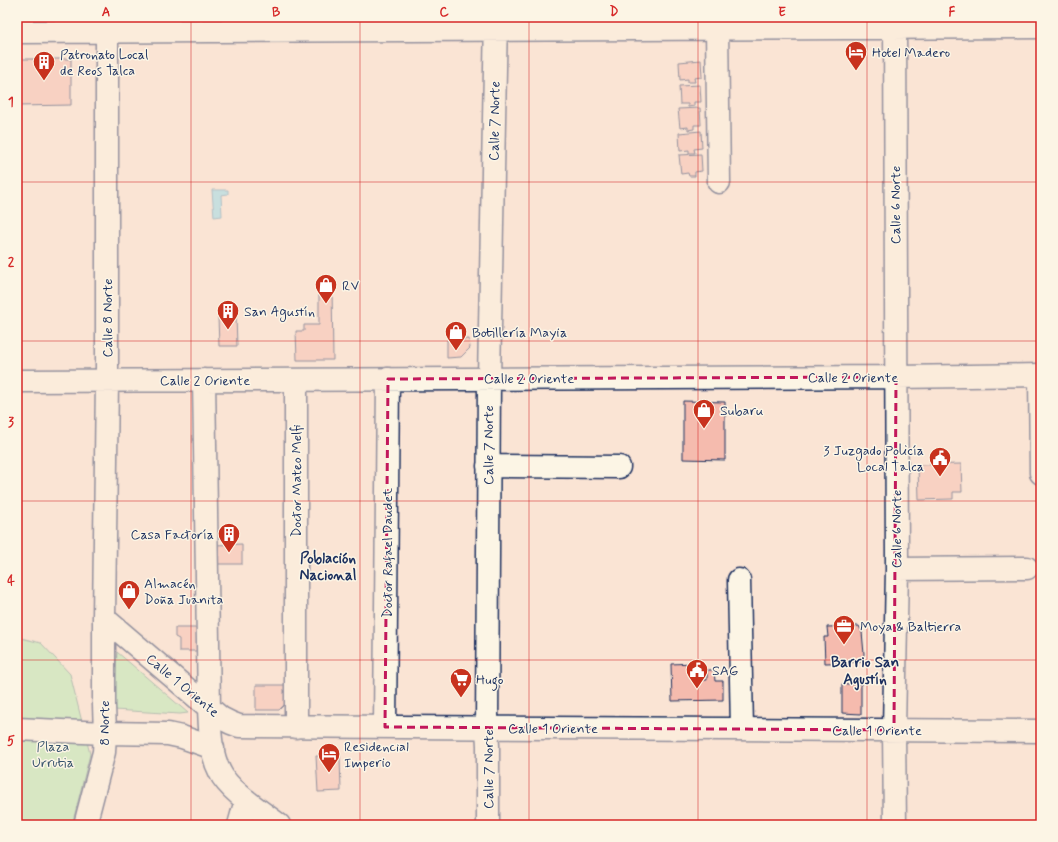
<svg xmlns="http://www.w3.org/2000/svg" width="1058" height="842" viewBox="0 0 1058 842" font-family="Mynerve,sans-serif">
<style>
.green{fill:#b0ebb0;stroke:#668d87}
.water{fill:#8cd9ec;stroke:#5f95b3}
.building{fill:#f5bbae;stroke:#1b2f5e}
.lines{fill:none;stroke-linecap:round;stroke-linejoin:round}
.minor-casing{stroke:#1b2f5e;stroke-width:25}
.minor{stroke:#fcf5e5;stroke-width:22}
.marked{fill:none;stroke:#c2185b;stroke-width:3;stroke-dasharray:8 5;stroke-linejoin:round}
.grid{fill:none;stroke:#d62828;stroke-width:1;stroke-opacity:0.55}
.labels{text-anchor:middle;stroke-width:3;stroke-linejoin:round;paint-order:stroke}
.poi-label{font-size:14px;fill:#1b2f5e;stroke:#fcf5e5;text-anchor:start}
.street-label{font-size:14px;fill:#1b2f5e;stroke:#fcf5e5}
.park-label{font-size:14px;fill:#39556e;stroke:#fcf5e5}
.neighbourhood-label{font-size:15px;font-weight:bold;fill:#1b2f5e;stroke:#fcf5e5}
.neatline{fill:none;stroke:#d62828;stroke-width:1.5}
.grid-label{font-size:13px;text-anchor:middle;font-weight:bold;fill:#d62828}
</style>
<rect width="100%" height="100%" fill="#fae4d4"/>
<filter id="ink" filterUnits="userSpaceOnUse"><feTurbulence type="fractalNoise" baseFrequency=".025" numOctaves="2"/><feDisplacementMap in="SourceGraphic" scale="8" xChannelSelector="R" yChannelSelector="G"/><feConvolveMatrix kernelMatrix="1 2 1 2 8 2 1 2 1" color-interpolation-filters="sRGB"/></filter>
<g filter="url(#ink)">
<path class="green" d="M17 637 41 643 70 674 90 754 72 825H17Z
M117 652 188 713 180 714 114 710Z"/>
<path class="water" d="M212 190H228V194L221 195 222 216 214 217Z"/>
<path class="building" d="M17 59H71V105L17 106Z
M701 60 702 77 694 78 695 82H688V79L680 80 679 62Z
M700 85 701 102H694V106L688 107V104H680L679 86Z
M700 108 701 125H694V129L688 130V127L680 128 678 109Z
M701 131 702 148 694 149 695 153H689V150L680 151 679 133Z
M701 154 702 171 695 172V176H689L688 173 681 174 679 155Z
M319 285H332L333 360H297L296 331H304V325H319Z
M236 316 237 346H219L218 317Z
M469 339 470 348 461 357 447 358V340Z
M683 401 725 402V460L683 459Z
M961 464 962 492H953V499L919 500 918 465Z
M242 544V564H216L215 545Z
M859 626 862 632 864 654 861 662 825 663 824 637H828L827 627Z
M175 628H197V651H179V639L175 637Z
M695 663 696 680H707V670H714L715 681H723V700L672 701 671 664Z
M842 684H861V714L842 713Z
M256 685H285L287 702 279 710H256Z
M316 756H340L341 791 318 792Z"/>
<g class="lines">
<g class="minor-casing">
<path id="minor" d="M717 29 719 182
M17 32 1041 27
M1040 375 1041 473
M204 380 209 708C210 729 210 753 220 772 228 790 262 812 279 825
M17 381 896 377 1041 375
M488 466 619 467
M897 569 1027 568
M739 580 742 729
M104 618 221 718 231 723 239 726 1041 731
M296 727V380
M385 727 388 379
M17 729 105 733 168 734 182 737 213 748
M85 825 104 752 105 733 104 705V618L107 380V17
M239 825 246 800
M488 825V746L487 728 489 379 496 17
M895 825 894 730 897 569 895 17"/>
</g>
<use href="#minor" class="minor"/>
</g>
</g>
<path d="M0 0H1058V842H0ZM896 377 894 730 385 727 388 379Z" fill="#fae4d4" fill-opacity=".55" fill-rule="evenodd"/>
<path class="marked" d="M896 377 894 730 385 727 388 379Z"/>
<path class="grid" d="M191 17V825M360 17V825M529 17V825M698 17V825M867 17V825M17 182H1041M17 341H1041M17 501H1041M17 660H1041"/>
<defs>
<g id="hotel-pin" transform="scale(1.15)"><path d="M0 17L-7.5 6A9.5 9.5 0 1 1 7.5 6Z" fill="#c8321e" stroke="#fcf5e5"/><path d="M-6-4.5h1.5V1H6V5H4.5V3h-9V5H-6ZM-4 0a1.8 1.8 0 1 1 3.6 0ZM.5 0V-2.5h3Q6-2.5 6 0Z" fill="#fff"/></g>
<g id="building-pin" transform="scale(1.15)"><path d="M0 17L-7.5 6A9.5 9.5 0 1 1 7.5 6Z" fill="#c8321e" stroke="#fcf5e5"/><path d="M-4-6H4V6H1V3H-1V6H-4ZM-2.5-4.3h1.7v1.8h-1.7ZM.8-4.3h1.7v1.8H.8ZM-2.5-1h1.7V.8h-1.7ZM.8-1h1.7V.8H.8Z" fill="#fff"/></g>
<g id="shop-pin" transform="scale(1.15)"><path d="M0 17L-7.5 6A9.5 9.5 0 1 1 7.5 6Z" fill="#c8321e" stroke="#fcf5e5"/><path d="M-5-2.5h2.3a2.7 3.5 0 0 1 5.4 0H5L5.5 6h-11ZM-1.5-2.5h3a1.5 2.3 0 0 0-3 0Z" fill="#fff"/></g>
<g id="civic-pin" transform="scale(1.15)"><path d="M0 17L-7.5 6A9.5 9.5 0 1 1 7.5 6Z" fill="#c8321e" stroke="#fcf5e5"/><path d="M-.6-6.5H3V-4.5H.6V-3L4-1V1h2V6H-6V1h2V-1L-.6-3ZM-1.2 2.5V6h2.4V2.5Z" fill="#fff"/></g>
<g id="office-pin" transform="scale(1.15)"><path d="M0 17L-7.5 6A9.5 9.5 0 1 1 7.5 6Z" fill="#c8321e" stroke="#fcf5e5"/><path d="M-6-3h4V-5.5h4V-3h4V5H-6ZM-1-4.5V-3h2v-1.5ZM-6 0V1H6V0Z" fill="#fff"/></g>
<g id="supermarket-pin" transform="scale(1.15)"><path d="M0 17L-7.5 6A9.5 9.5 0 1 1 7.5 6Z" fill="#c8321e" stroke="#fcf5e5"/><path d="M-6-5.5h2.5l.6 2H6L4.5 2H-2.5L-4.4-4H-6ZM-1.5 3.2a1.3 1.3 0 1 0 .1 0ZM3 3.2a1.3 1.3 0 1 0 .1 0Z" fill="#fff"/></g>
</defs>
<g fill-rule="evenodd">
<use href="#hotel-pin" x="856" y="52"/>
<use href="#building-pin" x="44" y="62"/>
<use href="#shop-pin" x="326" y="285"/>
<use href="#building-pin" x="228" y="311"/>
<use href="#shop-pin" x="456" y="332"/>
<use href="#shop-pin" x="704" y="410"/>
<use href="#civic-pin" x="940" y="458"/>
<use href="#building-pin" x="229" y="534"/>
<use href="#shop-pin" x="129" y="591"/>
<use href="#office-pin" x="844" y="626"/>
<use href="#civic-pin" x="697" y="670"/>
<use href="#supermarket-pin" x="461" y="679"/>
<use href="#hotel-pin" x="329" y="754"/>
</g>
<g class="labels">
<g class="poi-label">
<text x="872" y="57">Hotel Madero</text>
<text x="60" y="59">Patronato Local<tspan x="60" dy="16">de Reos Talca</tspan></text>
<text x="342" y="290">RV</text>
<text x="244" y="316">San Agustín</text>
<text x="472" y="337">Botillería Mayia</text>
<text x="720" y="415">Subaru</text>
<text x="924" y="455" text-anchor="end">3 Juzgado Policía<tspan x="924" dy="16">Local Talca</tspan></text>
<text x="214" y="539" text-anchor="end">Casa Factoría</text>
<text x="144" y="588">Almacén<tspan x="144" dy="16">Doña Juanita</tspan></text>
<text x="860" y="631">Moya &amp; Baltierra</text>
<text x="712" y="675">SAG</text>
<text x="476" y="684">Hugo</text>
<text x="344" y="751">Residencial<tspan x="344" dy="16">Imperio</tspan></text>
</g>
<g class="street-label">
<text transform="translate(494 121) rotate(-89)" y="5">Calle 7 Norte</text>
<text transform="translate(895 205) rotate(-90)" y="5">Calle 6 Norte</text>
<text transform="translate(107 318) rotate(-90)" y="5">Calle 8 Norte</text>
<text x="853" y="382">Calle 2 Oriente</text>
<text x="529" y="383">Calle 2 Oriente</text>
<text x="205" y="385">Calle 2 Oriente</text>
<text transform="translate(488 445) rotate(-90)" y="5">Calle 7 Norte</text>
<text transform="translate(296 481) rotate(-90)" y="5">Doctor Mateo Melfi</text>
<text transform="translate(896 529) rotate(-90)" y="5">Calle 6 Norte</text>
<text transform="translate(387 553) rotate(-90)" y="5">Doctor Rafael Daudet</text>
<text transform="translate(183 685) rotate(40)" y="5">Calle 1 Oriente</text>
<text transform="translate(104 723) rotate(-90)" y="5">8 Norte</text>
<text x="553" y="733">Calle 1 Oriente</text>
<text x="877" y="735">Calle 1 Oriente</text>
<text transform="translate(488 769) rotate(-90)" y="5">Calle 7 Norte</text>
</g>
<g class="park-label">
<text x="53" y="751">Plaza<tspan x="53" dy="16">Urrutia</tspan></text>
</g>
<g class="neighbourhood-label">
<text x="328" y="563">Población<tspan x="328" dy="17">Nacional</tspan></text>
<text x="865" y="667">Barrio San<tspan x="865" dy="17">Agustín</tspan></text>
</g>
</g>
<rect width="1058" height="842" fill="none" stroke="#fcf5e5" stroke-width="44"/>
<rect x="22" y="22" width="1014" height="798" class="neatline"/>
<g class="grid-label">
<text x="106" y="16">A</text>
<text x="276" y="16">B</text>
<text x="444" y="16">C</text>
<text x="614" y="16">D</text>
<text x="782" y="16">E</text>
<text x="952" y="16">F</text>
<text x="11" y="106">1</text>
<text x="11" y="266">2</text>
<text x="11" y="426">3</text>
<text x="11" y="585">4</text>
<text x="11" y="745">5</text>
</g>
</svg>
